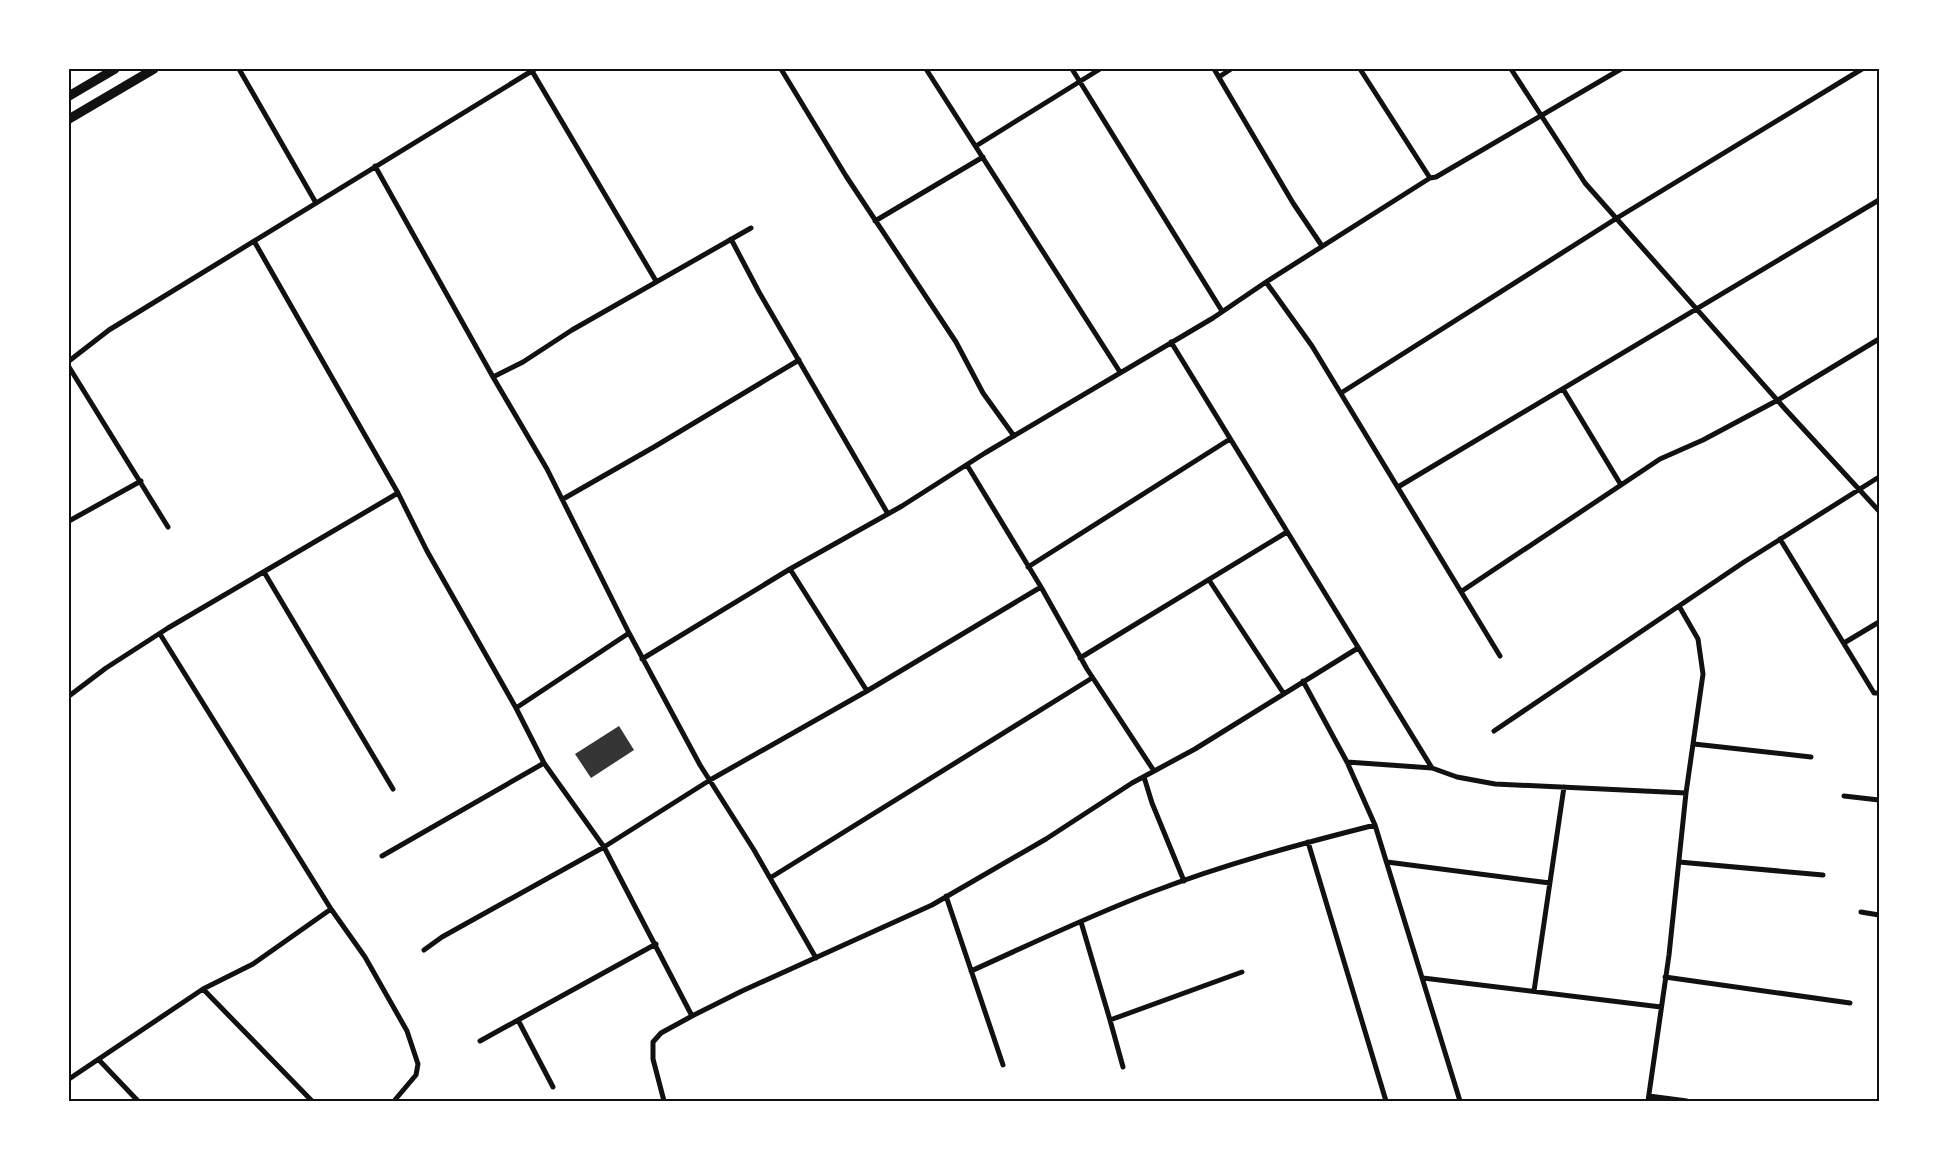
<svg xmlns="http://www.w3.org/2000/svg" width="1948" height="1170" viewBox="0 0 1948 1170" font-family="'DejaVu Sans',sans-serif">
<style>
.building{fill:#353535}
.lines{fill:none;stroke-linecap:round;stroke-linejoin:round}
.minor{stroke:#111;stroke-width:5}
.tertiary{stroke:#111;stroke-width:9}
.neatline{fill:none;stroke:#111;stroke-width:2}
</style>
<rect width="100%" height="100%" fill="#fff"/>
<path class="building" d="M619 726 634 750 591 778 575 754Z"/>
<g class="lines">
<path class="minor" d="M239 69 316 203
M781 69 846 176 956 342 983 393 1014 436
M926 69 1120 372
M1072 69 1222 311
M1214 69 1293 203 1322 246
M1360 69 1430 178
M1511 69 1585 183 1786 410 1879 511
M532 71 656 281
M1219 77 1231 69
M976 146 1100 69
M375 166 493 377 547 469 629 633 700 765 754 850 816 958
M875 221 983 157
M731 239 759 292 888 514
M254 241 398 493 427 551 516 708 544 763 604 847 692 1016 661 1033 653 1042V1059L664 1101
M1266 282 1312 346 1500 656
M1171 342 1432 768 1457 777 1495 784 1686 793
M69 361 109 330 535 69
M69 367 168 527
M493 377 523 362 572 330 751 228
M1563 389 1621 485
M1341 393 1617 218 1862 69
M967 465 1041 587 1087 669 1154 771
M1398 487 1879 200
M563 499 654 447 799 360
M69 521 141 481
M1780 539 1874 693H1879
M1028 567 1230 439
M790 569 867 691
M264 572 393 789
M1209 580 1284 694
M1462 591 1660 459 1703 440 1778 400 1879 339
M160 634 331 909 365 957 407 1031 418 1064 416 1075 394 1101
M1844 643 1879 622
M1080 658 1287 532
M642 659 790 569 902 506 985 453 1213 318 1266 282 1430 178 1436 177 1621 69
M1303 681 1347 762 1375 825 1460 1101
M69 696 106 668 168 628 398 493
M516 708 629 633
M1494 731 1744 562 1879 477
M1694 744 1811 757
M1347 762 1432 768
M1144 777 1152 803 1184 881
M1844 796 1879 800
M1308 842 1386 1101
M382 856 544 763
M1387 862 1550 883
M1679 862 1823 875
M770 878 1092 678
M946 896 1003 1065
M1861 912 1879 915
M1081 922 1110 1020 1242 972
M424 950 442 937 604 847 710 780 867 691 1041 587
M971 971C1031 944 1091 915 1152 892 1225 864 1300 844 1375 825
M1665 977 1850 1003
M1423 978 1661 1007
M203 989 312 1101
M1534 991 1564 787
M692 1016 742 991 932 905 1046 839 1132 783 1195 749 1358 648
M518 1020 553 1087
M1110 1020 1123 1067
M480 1041 656 944
M99 1060 138 1101
M69 1079 203 989 253 964 331 909
M1649 1096 1687 1101
M1648 1101 1669 955 1686 793 1703 674 1698 639 1679 606"/>
<path class="tertiary" d="M69 96 115 69
M69 119 154 69"/>
</g>
<rect width="1948" height="1170" fill="none" stroke="#ffffff" stroke-width="140"/>
<rect x="70" y="70" width="1808" height="1030" class="neatline"/>
</svg>
